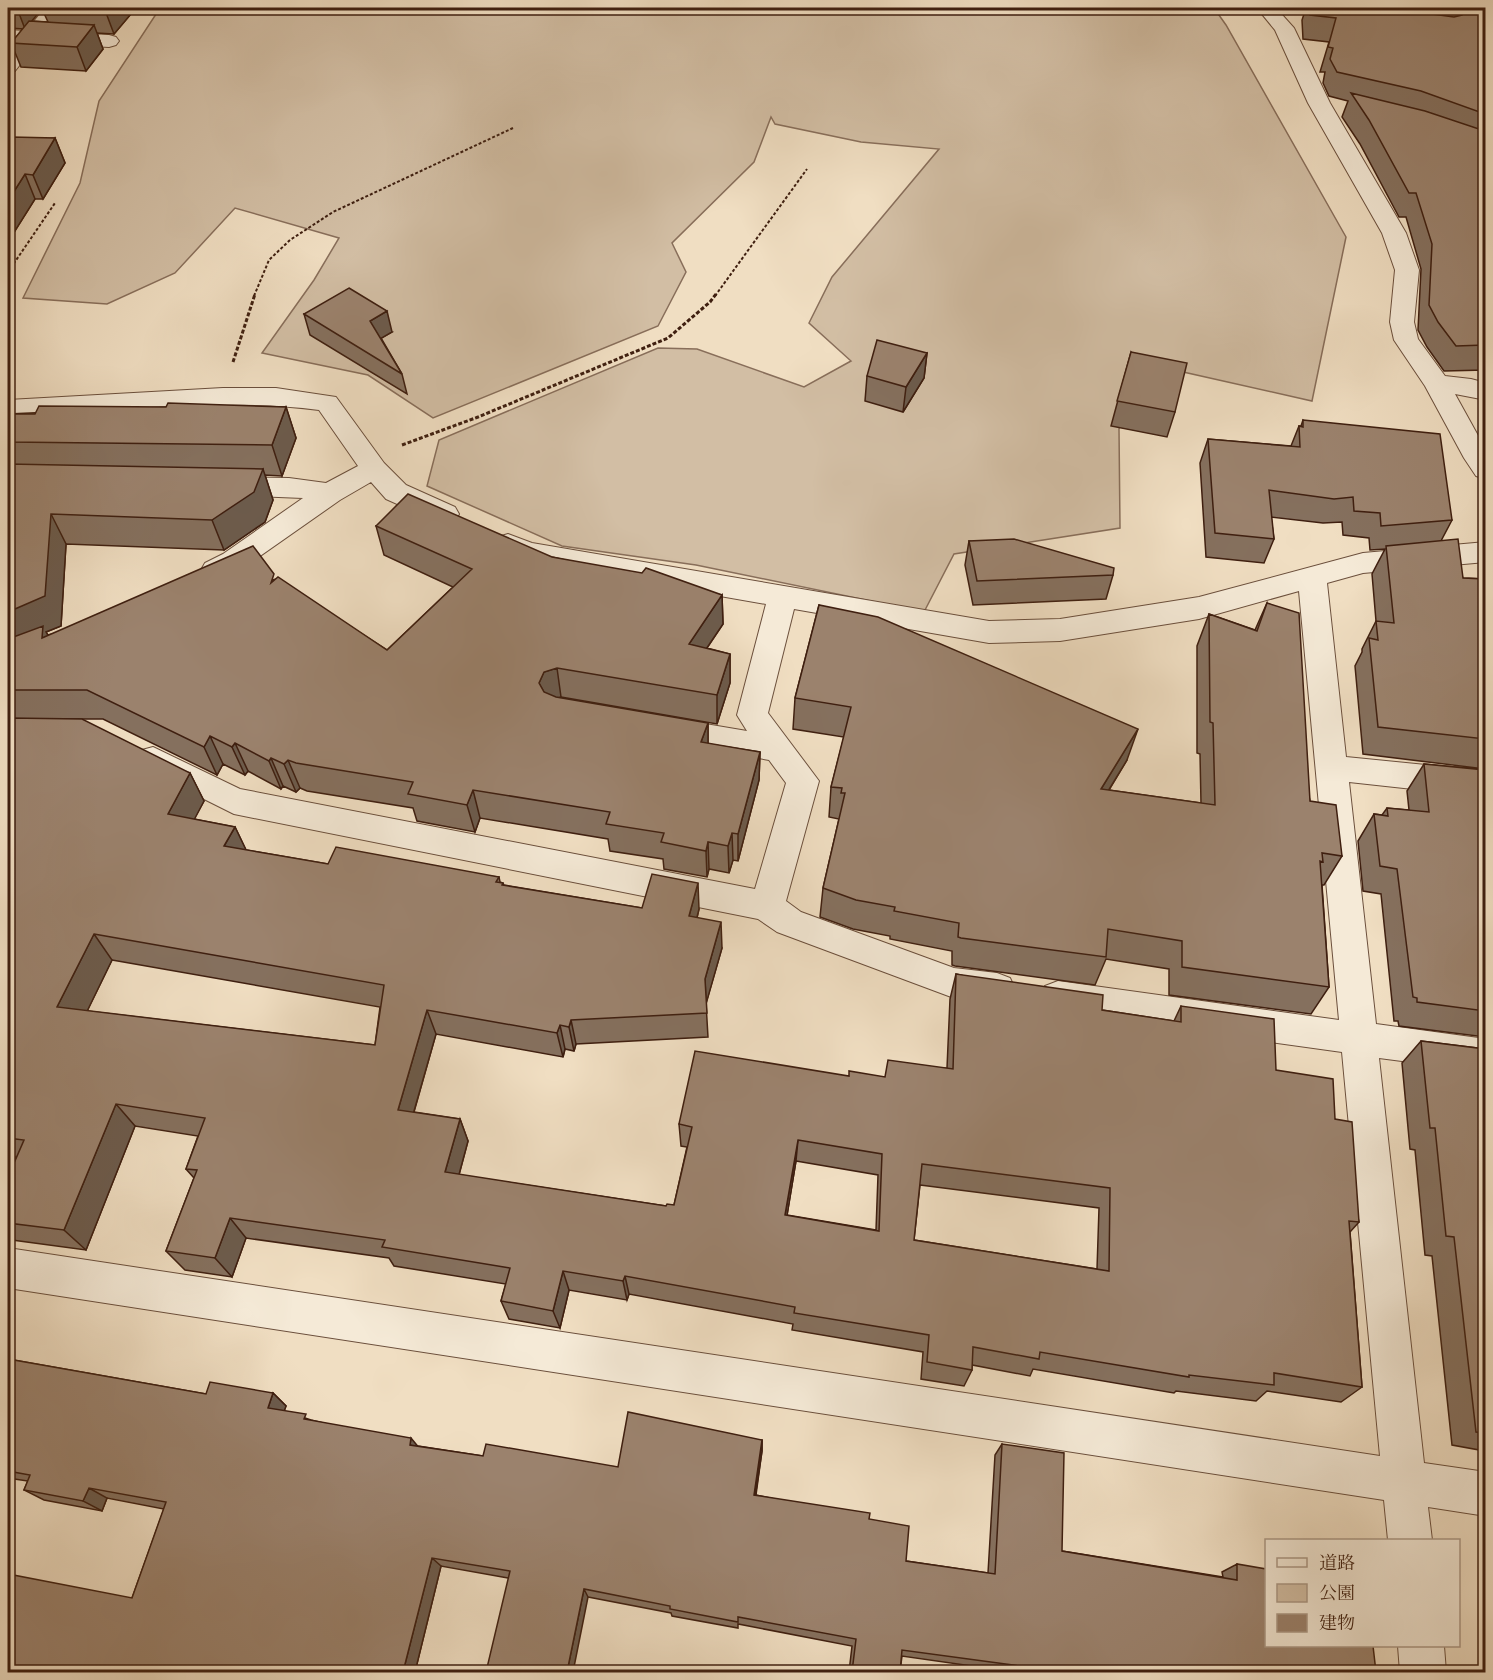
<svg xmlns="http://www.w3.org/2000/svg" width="1493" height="1680" viewBox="0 0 1493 1680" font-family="'Old Standard TT','Noto Serif JP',serif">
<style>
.green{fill:#d2bea4;stroke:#886e5a;stroke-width:1.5}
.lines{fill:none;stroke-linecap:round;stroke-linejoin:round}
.minor-casing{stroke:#6b4f3c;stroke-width:2}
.path-far1{stroke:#3f1f10;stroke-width:2;stroke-dasharray:3 2;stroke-linecap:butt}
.path{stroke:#3f1f10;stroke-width:3;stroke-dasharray:4 2;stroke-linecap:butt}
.minor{fill:#f5ead7;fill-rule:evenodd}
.wall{fill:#85705e;stroke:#3f1f10;stroke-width:1.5;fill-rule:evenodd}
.shaded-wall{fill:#6c5b4c;stroke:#3f1f10;stroke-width:1.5}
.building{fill:#9b826d;stroke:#3f1f10;stroke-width:1.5;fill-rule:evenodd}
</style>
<rect width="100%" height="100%" fill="#f0dec2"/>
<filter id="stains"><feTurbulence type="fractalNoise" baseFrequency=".00333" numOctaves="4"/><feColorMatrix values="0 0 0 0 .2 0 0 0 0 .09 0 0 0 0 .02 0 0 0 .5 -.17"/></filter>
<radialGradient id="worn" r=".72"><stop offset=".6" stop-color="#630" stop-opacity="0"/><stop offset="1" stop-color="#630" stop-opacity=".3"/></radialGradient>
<path class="green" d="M160 8H1214L1226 25 1346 237 1312 401 1143 363 1119 429 1120 528 954 554 924 612 696 565 562 546 427 486 439 440 658 348 697 349 804 387 851 361 809 323 832 277 939 149 861 142 775 124 771 117 754 162 672 243 686 272 658 326 433 418 368 375 262 353 314 280 339 238 235 208 175 273 107 304 23 298 80 183 99 101Z"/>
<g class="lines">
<g class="minor-casing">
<path id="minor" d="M45 8H65L46 32 109 35 116 37 119 41 116 45 109 47 37 43 15 71 8 73V54L17 42H8V30L26 31Z
M1257 8H1276L1294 28 1330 103 1406 233 1419 270 1414 322 1418 339 1445 376 1471 379 1486 383V400L1455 394 1486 450V479L1476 476 1464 458 1425 386 1394 340 1390 322 1395 270 1382 233 1308 103 1275 30Z
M223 388H276L336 397 384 463 406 485 455 507 459 514 455 521 445 524 435 521 386 499 371 482 340 500 243 568 215 580 205 577 201 570 205 563 223 554 303 498 225 495 215 493 211 486 215 479 225 477 289 478 326 483 358 466 319 410C215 396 111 414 8 416V400Z
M508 534 532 543 989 621 1060 619 1199 597 1363 553 1486 542V562L1363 573 1327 583 1346 757 1486 771V797L1349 782 1376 1024 1486 1039V1072L1379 1058 1424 1463 1486 1472V1516L1428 1507 1432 1540H1388L1384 1500 8 1288V1248L1380 1456 1342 1052 1058 1013 1045 1008 1040 997 1045 986 1058 981 1339 1020 1299 591 1199 619 1060 641 989 643 794 609 768 713 819 781 786 901 801 912 954 968 997 973 1010 978 1015 989 1010 1000 997 1005 954 998 777 932 758 919 234 814 142 768 137 759 142 750 153 747 240 789 755 889 786 783 769 760 664 741 653 738 648 729 653 720 664 717 747 731 737 715 766 604 526 562 498 551 494 544 498 537Z
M1398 1646H1444L1446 1672H1400Z"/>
</g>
<path class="path-far1" d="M8 272 55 203
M254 296 269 260 290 240 333 212 513 128
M715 296 807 169"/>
<path class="path" d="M233 362 255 294
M402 445 478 417 668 338 710 302 716 294"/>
<use href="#minor" class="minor"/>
</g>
<path class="wall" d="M8 8H136L114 34 97 33 103 49 86 71 21 67 12 45 8 51V32L12 42 23 29 8 28ZM42 9 48 22 31 21Z
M1306 8H1485V370L1444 371 1427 347 1418 330 1421 269 1406 217H1399L1360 144 1342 117 1348 101 1329 96 1323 83 1325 72H1320L1329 42 1303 39 1302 20Z
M55 138 65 163 43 199H35L8 242V142Z
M304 314 392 332 381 338 402 374 407 394 310 335Z
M1131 352 1175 412 1167 437 1111 426Z
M927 353 924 378 903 412 865 401 867 376Z
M166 407H286L296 438 282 476 265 475 273 500 265 522 224 550 66 544 61 626 46 632 48 635 276 579 387 650 453 587 384 555 376 526 552 557 722 595 723 624 707 648 730 654V683L717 724 561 697H560L708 723V744L760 752 759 780 738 861 733 860 729 873 709 869 707 877 664 869 663 859 610 851 608 839 480 818 475 832 417 821 413 808 307 791 300 788 296 792 283 786 281 789 248 771 245 775 223 764 217 775 103 719H53L190 773 204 801 194 819 235 827 246 850 328 864 499 877 500 882 503 883 504 885 642 908 699 909 697 918 722 948 706 1003 708 1037 576 1044 574 1051 565 1049 563 1057 436 1034 414 1112 460 1119 468 1141 459 1175 666 1206 674 1205 687 1147 681 1146 679 1124 849 1076 885 1077 947 1068 950 999 956 974 1102 1010 1174 1021 1181 1006 1276 1070 1335 1119 1359 1222 1350 1232 1362 1387 1341 1402 1267 1391 1256 1401 1176 1391 1174 1393 1033 1369 1030 1376 972 1365V1370L964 1386 921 1379 923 1352 792 1330 793 1324 629 1294 627 1300 569 1290 560 1328 509 1319 501 1301 506 1284 394 1266 389 1258 246 1238 232 1277 185 1270 166 1251 194 1178 186 1169 198 1136 135 1126 86 1250 12 1240 8 1236V1177L16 1157 8 1156V414ZM112 960 380 1007 375 1045 87 1011ZM796 1161 878 1175 876 1230 787 1215ZM920 1185 1099 1208 1097 1269 914 1240Z
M1303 420 1452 520 1441 541 1463 578 1485 579V769L1363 754 1355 666 1362 652V649L1376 621 1372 574 1385 549 1370 550 1369 538 1343 535 1342 522 1323 523 1271 517 1274 539 1264 563 1206 557 1200 463 1208 439 1291 446 1299 426H1301Z
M969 541 1113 575 1106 599 973 605 965 565Z
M1267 603 1310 801 1342 856 1324 885H1322L1329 987 1311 1014 1169 995V969L1106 959 1095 985 955 966 952 965V951L890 939V936L853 929 820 917 823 888 839 819 829 817 831 787 844 737 793 729 795 698 819 605 1127 760 1109 790 1201 803 1200 754 1197 753V646L1209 614 1255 630Z
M1424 764 1485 770V1037L1399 1026 1398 1021H1394L1381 894 1363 891 1358 841 1374 814 1382 815 1387 808 1409 810 1407 791Z
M1421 1041 1485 1049V1451L1452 1445 1432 1256 1425 1255 1415 1150 1410 1149 1402 1063Z
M8 1359 206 1394 273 1393 286 1406 284 1411 311 1420 418 1446 483 1456 618 1467 762 1440V1451L756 1495 869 1519 906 1561 988 1573 995 1455 1002 1444 1062 1551 1223 1577 1222 1572 1237 1564 1266 1646 1376 1672H1014L902 1656 900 1672H849L852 1646 738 1624V1628L672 1616 671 1613 588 1597 508 1578 441 1566 415 1672H8L132 1598 164 1509 107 1498 102 1511 44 1500 24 1490 28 1481 8 1478Z"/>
<path class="shaded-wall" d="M17 8H42V9L25 29Z
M108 8H136L114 34 105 10Z
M94 25 103 49 86 71 77 47Z
M8 32 12 45 8 51Z
M55 138 65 163 43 199 33 175Z
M25 174 35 199 8 242V201Z
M387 311 392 332 375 342 370 321Z
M927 353 924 378 903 412 906 387Z
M286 407 296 438 282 476 272 445Z
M263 469 273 500 265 522 224 550 212 520Z
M51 514 66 544 61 626 46 632 59 655 8 648V612Z
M722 595 723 624 690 673 689 644Z
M730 654V683L717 724V695Z
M557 668 561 697 549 701 539 683 544 672Z
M708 723V752L701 742Z
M1138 729 1127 760 1091 819 1101 789Z
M210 736 223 764 217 775 204 747Z
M235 743 248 771 245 775 232 747Z
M760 752 759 780 738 861V834Z
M271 758 283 786 281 789 269 761Z
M288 760 300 788 296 792 284 764Z
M190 773 204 801 183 841 168 814Z
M473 790 480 818 475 832 467 805Z
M235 827 248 854 224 846Z
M732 833 733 860 729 873 728 846Z
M708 842 709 869 707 877 706 851Z
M698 883 699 909 691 942 689 916Z
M721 922 722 948 706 1004 705 979Z
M94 934 112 960 77 1032 57 1007Z
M427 1010 436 1034 408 1132 398 1110Z
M571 1020 576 1044 574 1051 569 1027Z
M560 1025 565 1049 563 1057 557 1033Z
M116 1104 135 1126 86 1250 64 1230Z
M460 1119 468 1141 454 1193 445 1172Z
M798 1140 796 1161 784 1234 785 1215Z
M230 1218 246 1238 232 1277 215 1258Z
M563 1271 569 1290 560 1328 553 1311Z
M625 1276 629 1294 627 1300 623 1281Z
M273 1393 286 1406 281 1420 268 1408Z
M411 1438 420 1449 410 1445Z
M762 1440V1451L754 1505V1495Z
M89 1488 107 1498 102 1511 83 1501Z
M432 1558 441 1566 415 1672H403Z
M584 1589 588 1597 573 1672H567Z
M67 1668 82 1672H65Z"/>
<path class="building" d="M64 8H108L105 10Z
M1310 8H1387L1454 17 1462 15 1467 9 1466 8H1485V114L1421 91 1337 72 1330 59 1333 48 1328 47 1336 18 1310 15Z
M29 21 94 25 77 47 11 43Z
M1351 93 1425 111 1485 131V345L1456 346 1438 322 1429 305 1432 244 1416 193H1409L1369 120Z
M11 137 55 138 33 175 25 174 8 201V142Z
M349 288 387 311 370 321 402 374 304 314Z
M877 340 927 353 906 387 867 376Z
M1131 352 1187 363 1175 412 1117 401Z
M168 403 286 407 272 445 8 442V414H35L39 406 166 407Z
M1303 420 1440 434 1452 520 1381 526 1380 513 1354 511 1353 497 1334 499 1269 490 1274 539 1215 533 1208 439 1300 447 1299 426 1303 427Z
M8 464 263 469 254 492 212 520 51 514 45 596 8 612Z
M408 494 552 557 642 573 646 568 722 595 689 644 730 654 717 695 557 668 544 672 539 683 544 692 556 697 708 723 701 742 760 752 738 834 732 833 728 846 708 842 706 851 661 842 664 833 606 824 610 812 473 790 467 805 408 794 413 782 296 763 288 760 284 764 271 758 269 761 235 743 232 747 210 736 204 747 87 690H8V639L43 626 42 638 253 546 274 574 271 583 278 577 387 650 472 569 376 526Z
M1014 539 1114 568 1113 575 977 581 969 541Z
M1458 539 1463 578 1485 579V739L1378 727 1369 638 1378 640 1376 621 1394 623 1386 546Z
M1267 603 1299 613 1310 801 1336 805 1342 856 1322 853 1323 862 1320 861 1329 987 1182 967V941L1108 929 1106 957 961 938 958 937 959 923 894 911 895 907 856 900 823 888 845 793H841L842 788 831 787 851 707 795 698 819 605 878 617 1138 729 1101 789 1215 805 1213 723 1210 722 1209 614 1257 631Z
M8 718 82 719 190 773 168 814 235 827 224 846 328 864 336 847 499 877 496 882 503 883 502 885 642 908 652 874 698 883 689 916 721 922 705 979 707 1013 571 1020 569 1027 560 1025 557 1033 427 1010 398 1110 460 1119 445 1172 666 1206 667 1204 674 1205 692 1127 679 1124 695 1051 849 1076V1071L885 1077 888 1060 953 1069 956 974 1103 995 1102 1010 1181 1022V1006L1274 1019 1276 1070 1333 1079 1335 1119 1352 1122 1359 1222 1349 1221 1362 1387 1274 1373V1385L1189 1375V1377L1040 1352 1039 1359 973 1347 972 1370 927 1362 929 1335 794 1313 795 1307 625 1276 623 1281 563 1271 553 1311 501 1301 510 1268 382 1247 385 1240 230 1218 215 1258 166 1251 197 1170 186 1169 205 1118 116 1104 64 1230 8 1223V1177L24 1140 8 1138ZM94 934 384 985 375 1045 57 1007ZM798 1140 882 1154 879 1231 785 1215ZM922 1164 1110 1188 1109 1271 914 1240Z
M1424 764 1485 770V1011L1417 1002V998L1413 997 1397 869 1380 866 1374 814 1388 816 1387 808 1429 812Z
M1421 1041 1485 1049V1433L1476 1432 1454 1237 1446 1236 1435 1128H1430Z
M8 1359 206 1394 210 1382 273 1393 268 1408 306 1414 304 1419 411 1438 410 1445 483 1456 486 1444 618 1467 628 1412 762 1440 754 1495 870 1513 869 1519 909 1526 906 1561 995 1574 1002 1444 1064 1453 1062 1551 1237 1580V1564L1266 1569V1646H1373L1376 1672H1053L1013 1665 902 1650 900 1672H852L856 1639 738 1617V1622L670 1609V1606L584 1589 567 1672H486L510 1571 432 1558 403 1672H88L67 1668 65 1672H8V1574L132 1598 166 1502 89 1488 83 1501 24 1490 30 1475 8 1471Z"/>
<rect width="1493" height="1680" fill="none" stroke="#f0dec2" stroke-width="30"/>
<rect x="9" y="9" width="1475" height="1662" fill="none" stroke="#3f1f10" stroke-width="3"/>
<rect x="15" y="15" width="1463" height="1650" fill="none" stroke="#3f1f10" stroke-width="1.5"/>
<rect x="1265" y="1539" width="195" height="108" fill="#f5ead7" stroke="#ac9987" stroke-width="1.5"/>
<rect x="1277" y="1558" width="30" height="9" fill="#f5ead7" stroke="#ac9987" stroke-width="1.5"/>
<text x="1319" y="1569" font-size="18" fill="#3f1f10">道路</text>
<rect x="1277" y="1584" width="30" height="18" fill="#d2bea4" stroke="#ac9987" stroke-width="1.5"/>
<text x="1319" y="1599" font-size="18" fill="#3f1f10">公園</text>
<rect x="1277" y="1614" width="30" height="18" fill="#9b826d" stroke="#ac9987" stroke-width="1.5"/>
<text x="1319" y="1629" font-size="18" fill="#3f1f10">建物</text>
<rect width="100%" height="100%" filter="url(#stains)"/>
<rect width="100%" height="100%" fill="url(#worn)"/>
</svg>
